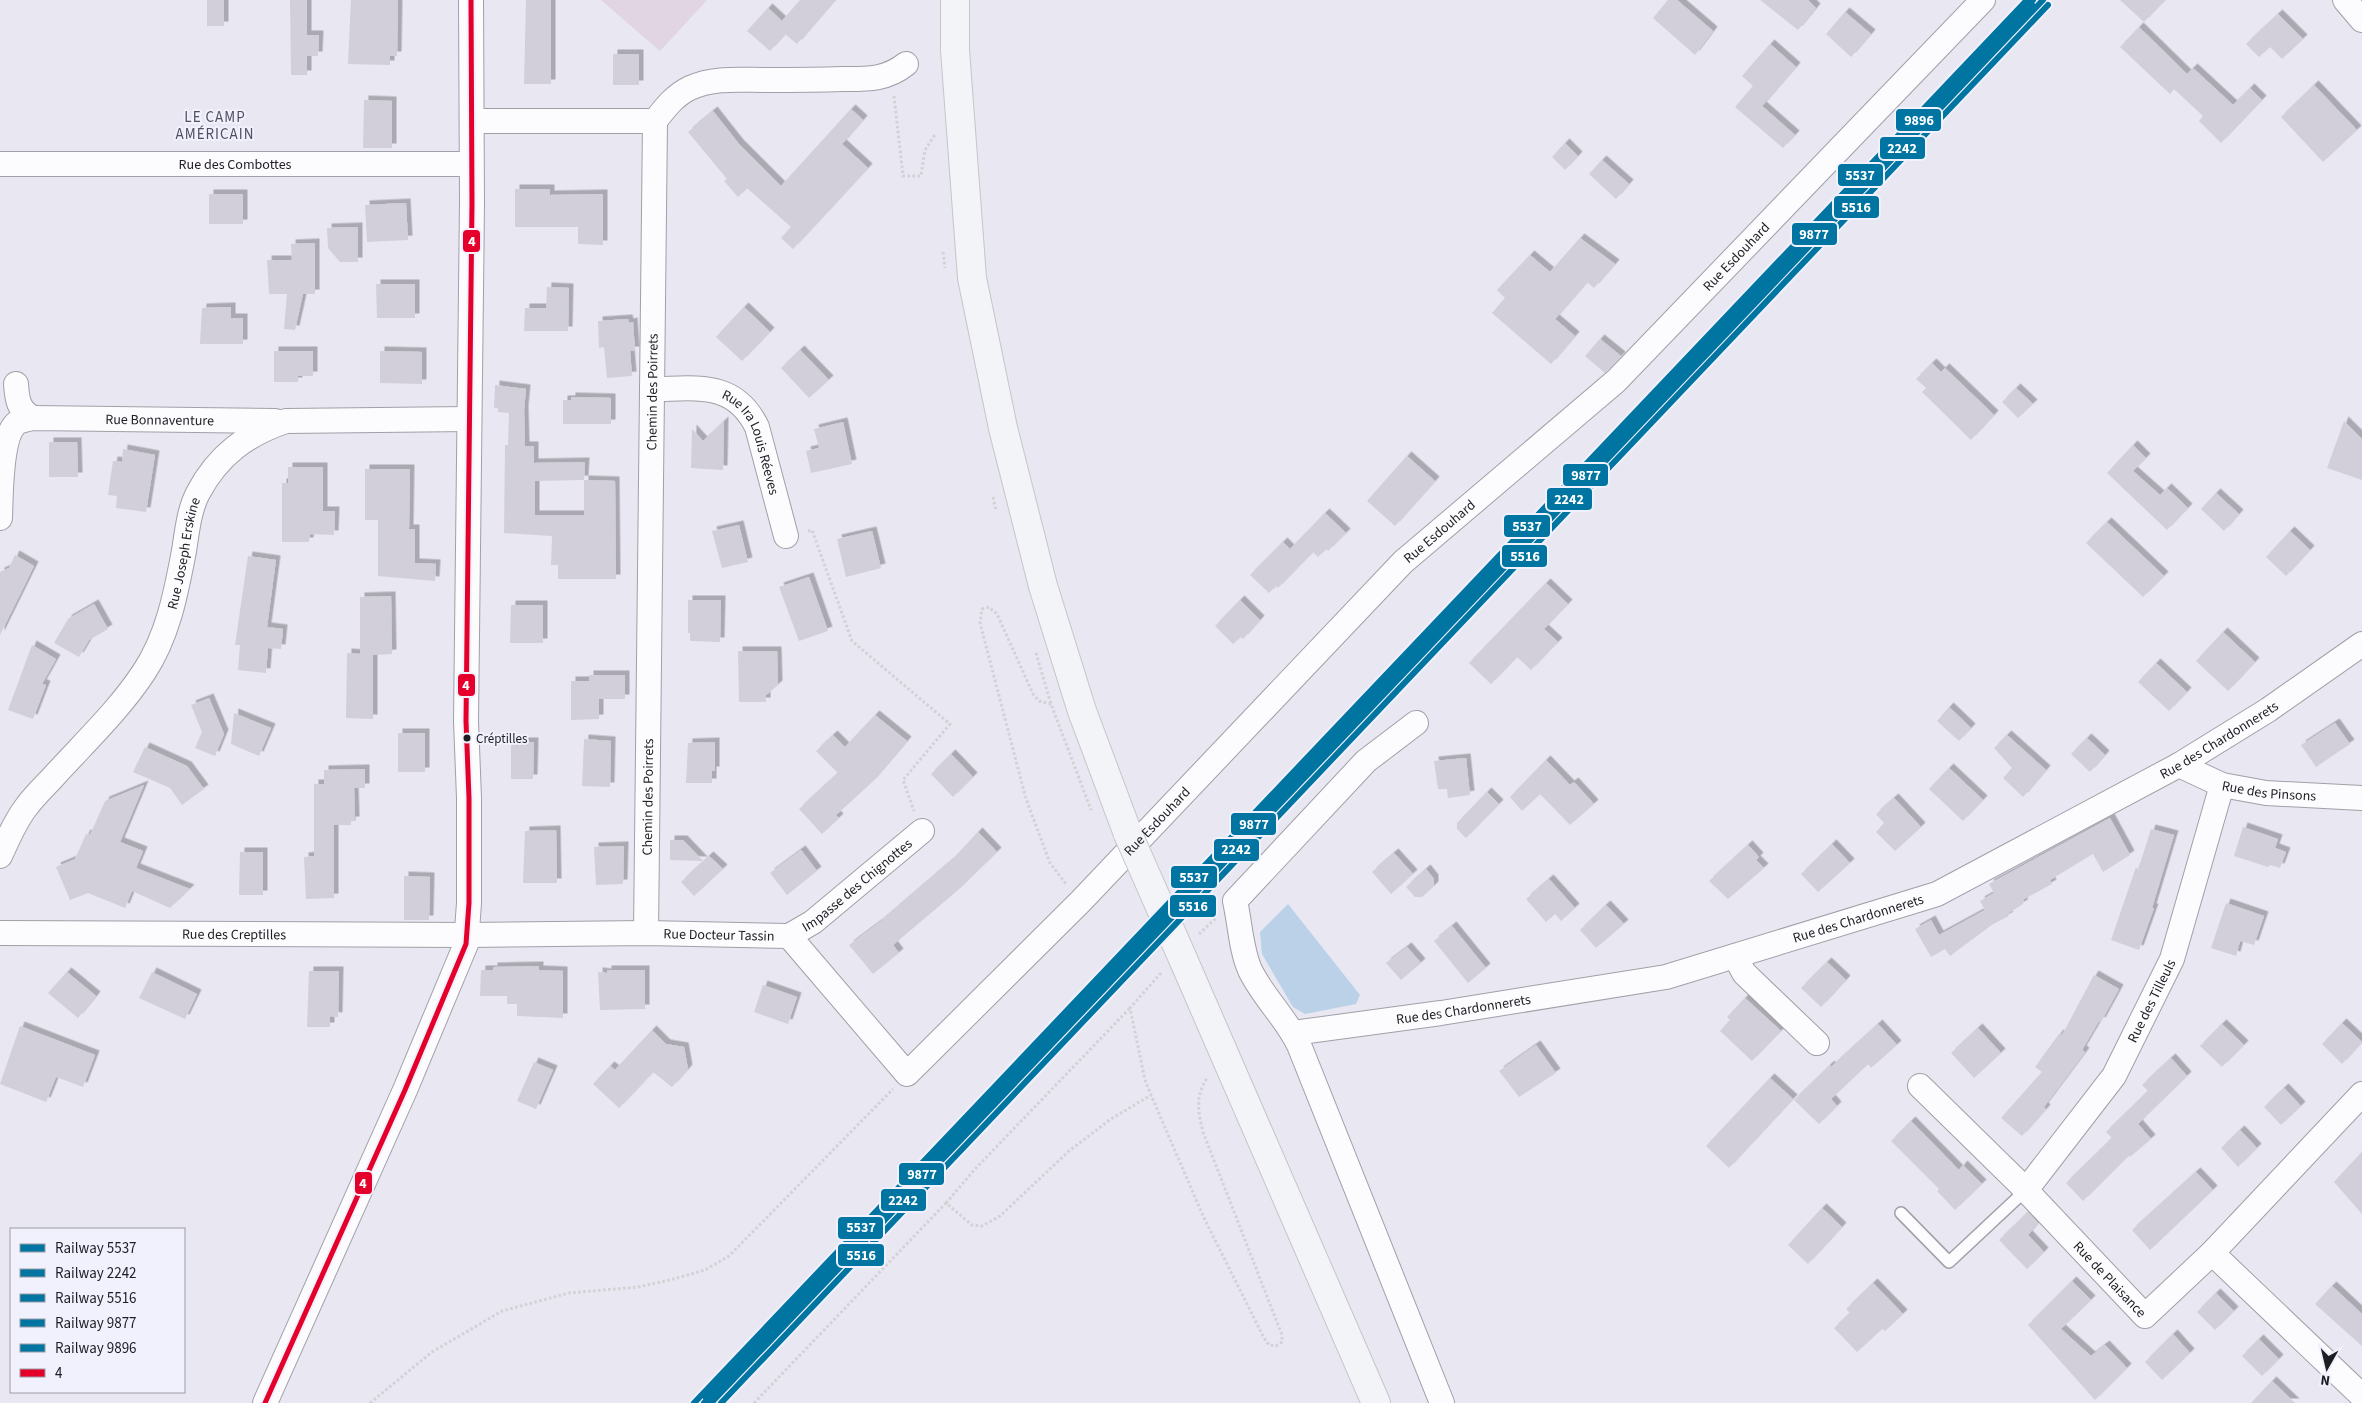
<svg xmlns="http://www.w3.org/2000/svg" width="2362" height="1403" viewBox="0 0 2362 1403" font-family="'Source Sans 3',sans-serif">
<style>
.green{fill:#e1d4e3}
.water{fill:#bad1e8}
.building{fill:#d3cfda;filter:url(#shadow)}
.lines{fill:none;stroke-linecap:round;stroke-linejoin:round}
.lane-casing{stroke:#a0a0a8;stroke-width:14}
.street-casing{stroke:#a0a0a8;stroke-width:26}
.primary-casing{stroke:#c5c5ca;stroke-width:30}
.path{stroke:#d2d2d5;stroke-width:3;stroke-dasharray:2.5 2.5;stroke-linecap:butt}
.lane{stroke:#fcfbfd;stroke-width:11}
.street{stroke:#fcfbfd;stroke-width:24}
.primary{stroke:#f3f4f7;stroke-width:28}
.primary-bridge-casing{stroke:#c5c5ca;stroke-width:30;stroke-linecap:butt}
.primary-bridge{stroke:#f3f4f7;stroke-width:28}
.bus-1-casing{stroke:#f1f1fd;stroke-width:9}
.bus-1{stroke:#e4002b;stroke-width:5}
.rail-1-casing{stroke:#f1f1fd;stroke-width:10}
.rail-2-casing{stroke:#f1f1fd;stroke-width:10}
.rail-3-casing{stroke:#f1f1fd;stroke-width:10}
.rail-4-casing{stroke:#f1f1fd;stroke-width:10}
.rail-5-casing{stroke:#f1f1fd;stroke-width:10}
.rail-1{stroke:#0075a1;stroke-width:6}
.rail-2{stroke:#0075a1;stroke-width:6}
.rail-3{stroke:#0075a1;stroke-width:6}
.rail-4{stroke:#0075a1;stroke-width:6}
.rail-5{stroke:#0075a1;stroke-width:6}
.bus-dot{fill:#1d1d24;stroke:#f1f1fd;stroke-width:2}
.labels{text-anchor:middle;stroke-width:4;stroke-linejoin:round;paint-order:stroke}
.bus-label{font-size:13px;fill:#1d1d24;stroke:#f1f1fd;text-anchor:start}
.street-label{font-size:14px;fill:#1d1d24;stroke:#f1f1fd}
.neighbourhood-label{font-size:15px;letter-spacing:1px;fill:#504f60;stroke:#f1f1fd}
.line-badge{stroke:#f1f1fd;stroke-width:2}
.badge-label{font-size:14px;text-anchor:middle;font-weight:bold;fill:#fff}
</style>
<defs>
<filter id="shadow"><feDropShadow dx="4.5" dy="-4.5" stdDeviation="0" flood-color="#0004"/></filter>
</defs>
<rect width="100%" height="100%" fill="#e8e7f2"/>
<path class="green" d="M601 0H707L660 51Z"/>
<path class="water" d="M1288 904 1360 995 1356 1004 1305 1014 1293 1007 1262 954 1260 932Z"/>
<path class="building" d="M207 0H224V26H207Z
M290 0H307V35H319L318 56H307V75H291Z
M351 0H398L397 56H390V65L348 64Z
M526 0H551V84H524Z
M800 0H835L797 44 785 34 770 51 747 31 768 8 782 21Z
M1668 0H1677L1713 31 1695 55 1653 18Z
M1760 0H1808L1816 8 1798 30Z
M2120 0H2165L2144 22Z
M1845 12 1871 34 1851 57 1826 34Z
M2278 14 2303 39 2282 59 2270 47 2259 57 2246 44Z
M2139 27 2187 74 2193 68 2233 105 2250 88 2262 100 2221 143 2199 121 2203 116 2174 89 2170 94 2120 47Z
M1770 44 1796 67 1762 106 1795 135 1783 148 1735 107 1753 86 1742 76Z
M613 54H639V85H613Z
M2314 85 2357 130 2323 162 2281 117Z
M364 100 392 101V148H363Z
M851 109 863 120 842 144 868 168 793 249 781 238 791 227 747 188 738 197 724 181 727 179 688 132 713 111 739 144 781 186Z
M1565 143 1578 156 1565 170 1552 157Z
M1602 160 1629 184 1616 199 1589 174Z
M515 189H550V195L603 194V245L578 244V227H515Z
M209 194H243V224H209Z
M406 203 408 240 367 242 365 205Z
M358 227V262H340L328 248 327 228Z
M1580 238 1615 264 1594 288 1587 282 1555 319 1575 336 1551 364 1492 313 1505 298 1497 290 1530 255 1550 272Z
M315 243V294H303L295 330 284 329 287 294H269L267 260H292L291 244Z
M376 284H415V318H377Z
M547 287 569 288 568 331H524L525 308H546Z
M231 307V318H243V344H200L202 308Z
M744 307 770 332 742 361 716 337Z
M628 319 629 323 633 322 635 351H630L632 376 607 378 604 347 599 348 598 321Z
M1600 339 1621 356 1605 373 1585 356Z
M800 350 829 380 809 398 781 368Z
M274 351H313V376H298V382H274Z
M380 351 422 352V384L380 383Z
M1932 363 1941 372 1945 368 1994 415 1971 440 1922 392 1926 388 1916 379Z
M495 385 526 389 524 410 525 446H534V463L585 462 584 480 535 481V515H584V480L615 481 616 579H558V565H551L552 536 504 533 505 445H508L509 413 498 412V408H494Z
M2016 388 2033 404 2018 418 2002 402Z
M571 397 611 398V424H563V400H571Z
M724 421 723 470 691 468 692 429 703 441Z
M2344 421 2362 439V480L2327 468Z
M843 422 852 464 811 473 806 451 819 448 814 429Z
M49 442H77L78 477H49Z
M2133 445 2146 458 2133 471 2160 495 2167 488 2188 508 2167 530 2107 473Z
M123 449 155 455 146 512 116 508 117 496 108 495 113 461 122 462Z
M1407 456 1435 481 1395 526 1367 501Z
M288 467H323V511H335L334 535 310 534 309 542H282V483H288Z
M365 469H410L409 529H415V563L436 564 435 581 378 576V520H365Z
M2216 493 2239 514 2224 531 2201 509Z
M1325 513 1346 533 1328 551 1326 549 1318 557 1313 552 1278 588 1276 586 1269 593 1250 575 1283 542 1290 549Z
M2107 522 2164 576 2143 597 2086 543Z
M739 525 748 562 722 568 712 531Z
M872 531 881 568 846 577 837 539Z
M2290 531 2310 550 2286 576 2266 557Z
M15 555 34 566 0 635V572L9 568Z
M248 556 276 560 267 627 283 629 281 649 268 648 266 673 238 670 240 645H235Z
M809 577 828 631 799 641 779 587Z
M1546 583 1568 604 1544 629 1558 642 1531 670 1517 657 1491 684 1469 663Z
M391 596 392 654 373 655V719L346 718 347 653 360 654V597Z
M688 600H721L720 642 690 641V633H688Z
M1240 600 1260 620 1243 639 1241 637 1233 644 1215 626Z
M94 604 108 629 89 640 79 657 54 643 68 619Z
M511 605H543V643H510Z
M2223 632 2255 662 2228 691 2196 661Z
M32 645 56 659 42 684 46 685 33 719 8 710Z
M738 651H777L778 685 766 695V702H739Z
M2156 663 2187 692 2169 711 2138 682Z
M589 675H625V699H599V719L571 720V681H589Z
M209 698 224 734 215 756 195 748 202 732 191 705Z
M1949 707 1971 728 1959 741 1937 721Z
M234 713 271 728 259 756 231 744Z
M875 715 907 741 872 782 836 815 839 818 822 834 799 809 838 773 816 751 833 735 845 747Z
M2335 723 2350 744 2316 767 2301 745Z
M398 733H425V772H398Z
M2007 735 2046 770 2023 797 2003 778 2012 768 1994 748Z
M2087 738 2105 755 2090 772 2071 754Z
M584 739 611 741 610 787 582 786Z
M511 742H534L533 779H511Z
M715 742V771H712V783H686L688 743Z
M145 747 187 766 204 789 182 805 170 788 133 772Z
M951 754 973 777 953 797 931 774Z
M1466 758 1470 795 1448 798 1447 789H1438L1434 761Z
M1546 760 1570 785 1574 782 1594 804 1570 825 1540 794 1522 811 1510 797Z
M1949 768 1983 800 1963 821 1929 789Z
M365 769V788H354L355 821H351V825H334V898L306 899 304 857 314 856V784H324V770Z
M144 785 120 842 143 851 136 868 190 889 170 908 132 891 125 908 88 893 70 900 56 867 75 859 86 834 90 835 105 801Z
M1487 792 1499 804 1466 838 1457 829V823Z
M1894 798 1921 827 1895 851 1876 832 1884 823 1876 814Z
M2110 818 2130 855 2103 872 2093 854 2050 880 2052 884 2024 899 2023 904 2007 914 2009 916 1993 924 1950 956 1945 949 1931 957 1915 929 1931 920 1939 935 1985 910 1980 901 1994 893 1989 884Z
M2243 827 2278 839 2275 848 2286 852 2280 868 2270 865 2268 867 2234 856Z
M2151 829 2174 835 2152 908H2154L2139 950 2111 940 2136 867 2138 870Z
M556 830 557 883H523L525 831Z
M978 832 997 852 958 890 893 945 899 953 873 974 849 945 880 922 952 860Z
M670 840H683L703 861 670 860Z
M1832 844 1850 863 1818 892 1801 874Z
M1748 845 1759 857 1756 860 1764 868 1728 899 1709 881Z
M624 846 623 884 596 885 594 847Z
M801 850 817 871 787 895 770 873Z
M240 852H263V895H239Z
M1394 853 1413 874 1391 894 1372 872Z
M709 856 723 869 694 896 681 882Z
M1426 869 1434 879V886L1422 897H1415L1406 887Z
M404 876 430 877 429 920H404Z
M1549 879 1575 908 1561 921 1555 914 1546 922 1526 899Z
M2226 903 2264 916 2254 945 2240 941 2236 956 2211 948Z
M1606 905 1624 924 1596 948 1580 930Z
M1452 926 1486 968 1468 983 1434 941Z
M1407 947 1421 963 1401 980 1386 963Z
M1827 962 1846 980 1821 1007 1801 988Z
M539 966V970L563 971V1018L517 1016V1004H507V996H480L481 970H493V967Z
M607 970H645V1009L600 1010 598 972 607 973Z
M309 971H339L338 1017 330 1016V1027H307Z
M67 972 96 996 78 1018 48 993Z
M152 972 197 994 185 1019 139 998Z
M2094 975 2119 989 2101 1022 2099 1021 2082 1050 2085 1052 2044 1107 2046 1109 2022 1136 2001 1118 2042 1072 2035 1067 2059 1034 2062 1035Z
M763 985 797 997 788 1024 754 1012Z
M1745 998 1781 1031 1752 1061 1720 1031 1730 1020 1727 1017Z
M2342 1023 2362 1042 2342 1064 2322 1044Z
M1878 1024 1897 1045 1871 1068 1868 1064 1831 1099 1837 1106 1819 1124 1794 1100 1830 1065 1831 1067Z
M2222 1024 2244 1045 2222 1067 2200 1046Z
M20 1026 95 1055 83 1087 56 1077 46 1102 0 1084Z
M1978 1028 2001 1053 1974 1078 1951 1053Z
M652 1030 666 1044 684 1047 688 1069 672 1087 653 1072 619 1108 593 1084 610 1066 615 1070Z
M1536 1045 1556 1073 1519 1097 1499 1071Z
M2171 1058 2187 1076 2138 1124 2151 1139 2130 1157 2129 1155 2083 1201 2066 1183 2112 1138 2106 1132 2148 1091 2142 1085Z
M534 1062 553 1070 536 1109 517 1101Z
M1770 1078 1793 1099 1729 1168 1706 1146Z
M2284 1088 2301 1106 2281 1125 2264 1107Z
M1911 1121 1959 1170 1963 1165 1982 1184 1955 1210 1937 1191 1939 1189 1891 1141Z
M2240 1130 2257 1148 2238 1167 2221 1148Z
M2362 1152V1214L2334 1182Z
M2196 1172 2213 1190 2150 1250 2132 1230Z
M1822 1208 1842 1227 1808 1264 1788 1245Z
M2028 1212 2038 1223 2028 1235 2044 1252 2027 1269 1999 1240Z
M2072 1281 2091 1300 2061 1329 2091 1356 2105 1345 2127 1368 2095 1400 2028 1325Z
M1873 1283 1903 1314 1885 1331 1882 1329 1857 1352 1834 1328 1850 1313 1846 1309Z
M2332 1286 2362 1314V1346L2315 1304Z
M2216 1293 2234 1311 2215 1330 2197 1312Z
M2173 1334 2190 1353 2162 1380 2145 1362Z
M2259 1339 2279 1359 2262 1376 2242 1356Z
M2272 1381 2295 1403H2251Z"/>
<g class="lines">
<g class="lane-casing">
<path id="lane" d="M1901 1213 1949 1262 2026 1190"/>
</g>
<g class="street-casing">
<g id="street">
<path d="M2345 0 2362 20"/>
<path d="M472 121H655"/>
<path id="s1" d="M0 164H471"/>
<path d="M16 384C17 399 18 410 33 418"/>
<path id="s2" d="M652 389C696 389 734 380 757 427L786 536"/>
<path id="s3" d="M0 518C1 494 0 434 18 422 23 420 28 419 33 418L275 421"/>
<path d="M1416 723 1366 761 1235 901C1240 923 1241 950 1250 970 1263 997 1286 1018 1299 1045L1442 1403"/>
<path id="s4" d="M2179 765 2222 785 2266 793 2362 798"/>
<path id="s5" d="M0 856C8 839 15 821 27 806 35 795 46 785 55 775 85 742 119 710 144 672 168 636 176 593 184 551 187 532 189 510 198 493 218 455 247 434 286 421L469 419"/>
<path id="s6" d="M0 933 467 935 646 933 789 936 907 1074 1081 901 1403 562 1616 381 1983 0"/>
<path id="s7" d="M646 933 655 121C665 108 675 95 690 88 714 77 740 80 766 80 791 80 816 80 842 79 867 79 886 80 906 64"/>
<path id="s8" d="M789 936 813 922 922 831"/>
<path d="M1735 956 1744 973 1817 1043"/>
<path id="s9" d="M1293 1033 1441 1013 1666 977 1937 894 2179 765 2268 710 2362 644"/>
<path id="s10" d="M1920 1086 2020 1184 2145 1316 2212 1253 2362 1094"/>
<path id="s11" d="M2026 1190 2114 1076 2172 959 2222 785"/>
<path d="M2212 1253 2362 1396"/>
<path d="M265 1403 405 1090 466 944 469 903V798L466 721 472 203 471 0"/>
</g>
</g>
<g class="primary-casing">
<path id="primary" d="M955 0V50L972 278 1003 428 1043 586 1082 711 1128 834
M1183 959 1376 1403"/>
</g>
<path class="path" d="M894 96 903 176H921L925 150 936 133
M943 252 945 268
M993 497 996 510
M808 531 812 530 852 641 950 724 903 780 914 811
M1036 653 1051 704 1091 810
M1051 704 1039 701 1033 694 997 614 989 607 982 609 980 623 1026 799 1050 863 1066 884
M1199 934 1216 918
M1161 973 1130 1008 1145 1080 1151 1095 1204 1218 1264 1338 1269 1345 1276 1346 1282 1342V1335L1203 1132C1198 1111 1195 1097 1207 1078
M946 1203 976 1168 1130 1008
M370 1403 432 1352 502 1311 569 1293 638 1287 670 1280 705 1270 729 1256 893 1089
M754 1403 946 1203 972 1225 982 1226 1000 1216 1069 1151 1111 1119 1151 1095"/>
<use href="#lane" class="lane"/>
<use href="#street" class="street"/>
<use href="#primary" class="primary"/>
<g class="primary-bridge-casing">
<path id="primary-bridge" d="M1128 834 1183 959"/>
</g>
<use href="#primary-bridge" class="primary-bridge"/>
<g class="bus-1-casing">
<path id="bus-1" d="M265 1403 405 1090 466 944 469 903V798L466 721 472 203 471 0"/>
</g>
<use href="#bus-1" class="bus-1"/>
<g class="rail-1-casing">
<path id="rail-1" d="M694 1403 2027 0"/>
</g>
<g class="rail-2-casing">
<path id="rail-2" d="M711 1403 2043 0"/>
</g>
<g class="rail-3-casing">
<path id="rail-3" d="M721 1403 2048 5"/>
</g>
<g class="rail-4-casing">
<path id="rail-4" d="M704 1403 2032 5"/>
</g>
<g class="rail-5-casing">
<path id="rail-5" d="M706 1398 2033 0"/>
</g>
<use href="#rail-1" class="rail-1"/>
<use href="#rail-2" class="rail-2"/>
<use href="#rail-3" class="rail-3"/>
<use href="#rail-4" class="rail-4"/>
<use href="#rail-5" class="rail-5"/>
</g>
<circle class="bus-dot" cx="467" cy="738" r="4.5"/>
<g class="labels">
<g class="bus-label">
<text x="476" y="743">Créptilles</text>
</g>
<g class="street-label">
<text dy="5" stroke="none"><textPath href="#s1" startOffset="235">Rue des Combottes</textPath></text>
<text dy="5" stroke="none"><textPath href="#s6" startOffset="2136">Rue Esdouhard</textPath></text>
<text dy="5" stroke="none"><textPath href="#s7" startOffset="541">Chemin des Poirrets</textPath></text>
<text dy="5" stroke="none"><textPath href="#s3" startOffset="242">Rue Bonnaventure</textPath></text>
<text dy="5" stroke="none"><textPath href="#s2" startOffset="131">Rue Ira Louis Réeves</textPath></text>
<text dy="5" stroke="none"><textPath href="#s6" startOffset="1731">Rue Esdouhard</textPath></text>
<text dy="5" stroke="none"><textPath href="#s5" startOffset="361">Rue Joseph Erskine</textPath></text>
<text dy="5" stroke="none"><textPath href="#s9" startOffset="982">Rue des Chardonnerets</textPath></text>
<text dy="5" stroke="none"><textPath href="#s4" startOffset="95">Rue des Pinsons</textPath></text>
<text dy="5" stroke="none"><textPath href="#s7" startOffset="136">Chemin des Poirrets</textPath></text>
<text dy="5" stroke="none"><textPath href="#s6" startOffset="1326">Rue Esdouhard</textPath></text>
<text dy="5" stroke="none"><textPath href="#s8" startOffset="85">Impasse des Chignottes</textPath></text>
<text dy="5" stroke="none"><textPath href="#s9" startOffset="578">Rue des Chardonnerets</textPath></text>
<text dy="5" stroke="none"><textPath href="#s6" startOffset="234">Rue des Creptilles</textPath></text>
<text dy="5" stroke="none"><textPath href="#s6" startOffset="719">Rue Docteur Tassin</textPath></text>
<text dy="5" stroke="none"><textPath href="#s11" startOffset="228">Rue des Tilleuls</textPath></text>
<text dy="5" stroke="none"><textPath href="#s9" startOffset="172">Rue des Chardonnerets</textPath></text>
<text dy="5" stroke="none"><textPath href="#s10" startOffset="271">Rue de Plaisance</textPath></text>
</g>
<g class="neighbourhood-label">
<text x="215" y="122">LE CAMP<tspan x="215" dy="17">AMÉRICAIN</tspan></text>
</g>
</g>
<g class="line-badge">
<rect x="1895" y="108" width="47" height="24" rx="5" fill="#0075a1"/>
<rect x="1879" y="136" width="47" height="24" rx="5" fill="#0075a1"/>
<rect x="1837" y="163" width="47" height="24" rx="5" fill="#0075a1"/>
<rect x="1833" y="195" width="47" height="24" rx="5" fill="#0075a1"/>
<rect x="1791" y="222" width="47" height="24" rx="5" fill="#0075a1"/>
<rect x="462" y="229" width="19" height="24" rx="5" fill="#e4002b"/>
<rect x="1562" y="463" width="47" height="24" rx="5" fill="#0075a1"/>
<rect x="1546" y="487" width="47" height="24" rx="5" fill="#0075a1"/>
<rect x="1503" y="514" width="48" height="24" rx="5" fill="#0075a1"/>
<rect x="1501" y="544" width="47" height="24" rx="5" fill="#0075a1"/>
<rect x="457" y="673" width="19" height="24" rx="5" fill="#e4002b"/>
<rect x="1230" y="812" width="47" height="24" rx="5" fill="#0075a1"/>
<rect x="1213" y="838" width="47" height="24" rx="5" fill="#0075a1"/>
<rect x="1170" y="865" width="48" height="24" rx="5" fill="#0075a1"/>
<rect x="1169" y="894" width="48" height="24" rx="5" fill="#0075a1"/>
<rect x="898" y="1162" width="47" height="24" rx="5" fill="#0075a1"/>
<rect x="354" y="1171" width="19" height="24" rx="5" fill="#e4002b"/>
<rect x="880" y="1188" width="47" height="24" rx="5" fill="#0075a1"/>
<rect x="837" y="1216" width="47" height="24" rx="5" fill="#0075a1"/>
<rect x="837" y="1243" width="48" height="24" rx="5" fill="#0075a1"/>
</g>
<g class="badge-label">
<text x="1919" y="125">9896</text>
<text x="1902" y="153">2242</text>
<text x="1860" y="180">5537</text>
<text x="1856" y="212">5516</text>
<text x="1814" y="239">9877</text>
<text x="472" y="246">4</text>
<text x="1586" y="480">9877</text>
<text x="1569" y="504">2242</text>
<text x="1527" y="531">5537</text>
<text x="1525" y="561">5516</text>
<text x="466" y="690">4</text>
<text x="1254" y="829">9877</text>
<text x="1236" y="854">2242</text>
<text x="1194" y="882">5537</text>
<text x="1193" y="911">5516</text>
<text x="922" y="1179">9877</text>
<text x="363" y="1188">4</text>
<text x="903" y="1205">2242</text>
<text x="861" y="1232">5537</text>
<text x="861" y="1260">5516</text>
</g>
<rect x="10" y="1228" width="175" height="165" fill="#f1f1fd" stroke="#9c9ca6"/>
<rect x="20" y="1244" width="25" height="8" fill="#0075a1" stroke="#9c9ca6"/>
<text x="55" y="1253" font-size="15" fill="#1d1d24">Railway 5537</text>
<rect x="20" y="1269" width="25" height="8" fill="#0075a1" stroke="#9c9ca6"/>
<text x="55" y="1278" font-size="15" fill="#1d1d24">Railway 2242</text>
<rect x="20" y="1294" width="25" height="8" fill="#0075a1" stroke="#9c9ca6"/>
<text x="55" y="1303" font-size="15" fill="#1d1d24">Railway 5516</text>
<rect x="20" y="1319" width="25" height="8" fill="#0075a1" stroke="#9c9ca6"/>
<text x="55" y="1328" font-size="15" fill="#1d1d24">Railway 9877</text>
<rect x="20" y="1344" width="25" height="8" fill="#0075a1" stroke="#9c9ca6"/>
<text x="55" y="1353" font-size="15" fill="#1d1d24">Railway 9896</text>
<rect x="20" y="1369" width="25" height="8" fill="#e4002b" stroke="#9c9ca6"/>
<text x="55" y="1378" font-size="15" fill="#1d1d24">4</text>
<g transform="translate(2327 1368) rotate(188)" stroke="#f1f1fd" stroke-width="4" paint-order="stroke">
<path d="M0-4L9 19L0 12L-9 19Z" fill="#1d1d24"/>
<text y="-8" font-size="14" font-weight="bold" text-anchor="middle" fill="#1d1d24">N</text>
</g>
</svg>
